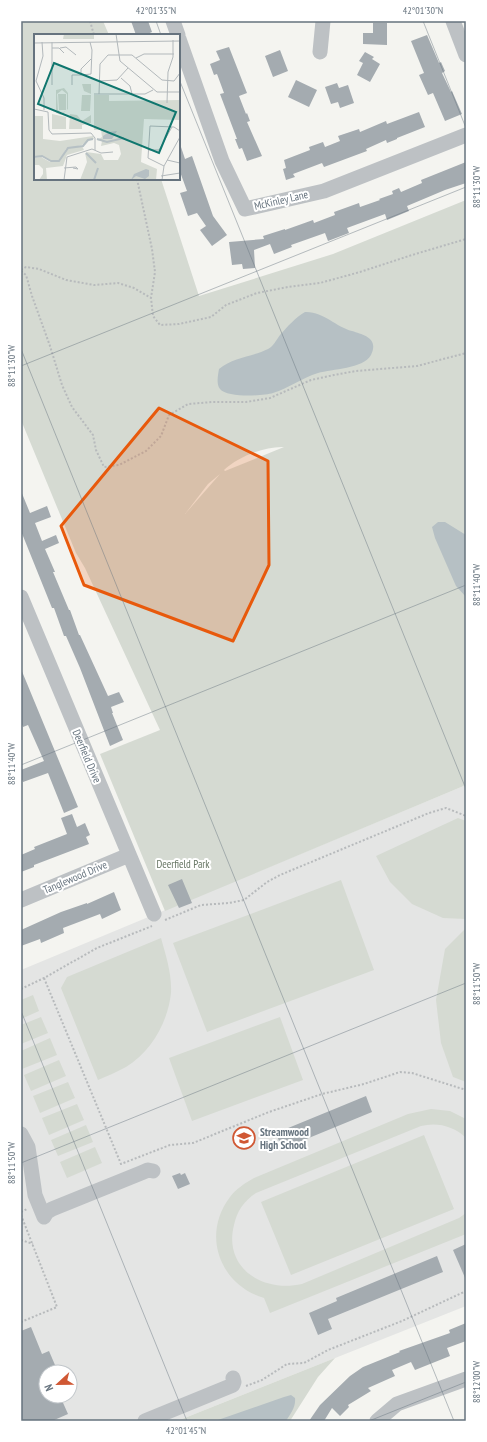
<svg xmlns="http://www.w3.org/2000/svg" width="487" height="1442" viewBox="0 0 487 1442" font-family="'PT Sans Narrow',sans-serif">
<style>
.built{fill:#e4e5e4;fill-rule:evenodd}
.green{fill:#d5dad2;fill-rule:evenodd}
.water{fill:#b6c0c4}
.building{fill:#a4abb0}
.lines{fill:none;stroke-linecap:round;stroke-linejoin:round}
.path{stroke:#b7babc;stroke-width:2;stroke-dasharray:2 2;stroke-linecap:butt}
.minor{stroke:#bdc1c4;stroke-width:15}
.marked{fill:#e8590c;fill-opacity:0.2;stroke:#e8590c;stroke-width:3;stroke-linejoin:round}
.ticks{fill:none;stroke:#66737e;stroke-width:1;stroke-opacity:0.45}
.labels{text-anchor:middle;stroke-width:4;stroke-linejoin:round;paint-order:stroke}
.street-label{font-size:11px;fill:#66737e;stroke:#fff}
.park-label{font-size:11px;fill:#677664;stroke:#fff}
.poi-label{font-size:11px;font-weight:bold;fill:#66737e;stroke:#fff;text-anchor:start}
.inset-river{fill:none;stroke:#b6c0c4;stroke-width:2}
.inset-road{fill:none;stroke:#b2b8bb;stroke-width:1}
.view{fill:#0f766e;fill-opacity:0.15;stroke:#0f766e;stroke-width:2}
.inset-edge{fill:none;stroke:#66737e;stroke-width:2}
.neatline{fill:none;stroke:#66737e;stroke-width:1.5}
.ticks-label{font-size:10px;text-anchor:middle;fill:#66737e}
</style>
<rect width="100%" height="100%" fill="#f4f4f0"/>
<path class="built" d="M466 785V1306L177 1421H21V970ZM46 1372H70V1396H46Z"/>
<path class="green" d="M21 21H103L109 35H35V179H161L199 296 333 254 466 200V785L165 911 100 754 160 730 85 568 76 553 21 420ZM284 447 225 471 224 470C238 457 265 446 284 447ZM220 474 185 514 208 484Z
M458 818 466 821V919L443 918 412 904 390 882 376 856Z
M341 880 374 970 207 1032 173 943Z
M466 928V1082L453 1077 441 1043 436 1000 445 949Z
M161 938C166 956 172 974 171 993 168 1022 151 1052 126 1067 117 1072 107 1076 98 1080L61 988 67 977Z
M33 995 39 1011 21 1019V1000Z
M41 1017 48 1033 21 1044V1025Z
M280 1017 303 1080 192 1121 169 1058Z
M50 1038 57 1055 22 1069 21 1051Z
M59 1060 66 1076 31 1091 24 1075Z
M68 1082 75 1098 40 1113 33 1096Z
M77 1104 84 1120 49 1135 42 1118Z
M431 1109 450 1111 466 1119V1138C454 1126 437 1122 421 1126L256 1193C244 1201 237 1211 234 1225 223 1268 263 1293 302 1284L459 1218 466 1213V1234L270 1313 264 1298C220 1285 201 1235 230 1197 236 1189 245 1183 254 1178L408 1114Z
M86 1125 93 1142 58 1156 51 1140Z
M424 1135 454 1209 291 1275 261 1202Z
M95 1147 102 1163 67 1178 60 1162Z
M335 1358 318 1377 290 1421H177Z"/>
<path class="water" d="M305 312C323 311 336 327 352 331 364 335 379 338 371 355 363 369 332 369 318 373 302 378 289 388 273 393 263 396 227 398 220 389 216 384 218 375 219 369 233 357 252 357 268 349 274 346 276 340 280 335 288 326 295 318 305 312Z
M438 522H445L466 535V597L456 586 435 538 432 527Z
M291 1395 295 1398C296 1407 291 1413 286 1421H215L284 1397Z"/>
<path class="building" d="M131 21H148L152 32 145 35H136Z
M373 23H387V45L363 44V33H373Z
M427 35 439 63 441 62 445 71 442 73 451 92 452 91 462 114 445 121 433 93 428 95 419 75 424 73 411 41Z
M229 47 247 93 239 96 246 114 247 113 250 121 247 122 262 156 247 161 242 148 239 149 235 139H237L220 94 224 93 217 74 214 75 210 64 220 60 216 51Z
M280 50 288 71 273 77 265 56Z
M365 52 374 57 372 59 380 64 370 82 357 75 363 63 359 61Z
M296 80 317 90 309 107 288 97Z
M337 83 339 88 348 85 354 103 340 108 338 102 331 104 325 87Z
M419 112 425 127 397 138V139L387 143 386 140 366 149 367 151 324 167 322 163 293 174 295 177 286 180 283 169 286 168 284 160 310 150 309 147 323 142 325 147 340 141 338 136 359 129 360 132 386 121 387 124Z
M179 144H180L185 159 192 156 213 216 227 235 212 246 200 230 206 226 197 213 188 216 180 193 187 191 179 169Z
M466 162V183L445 190 407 206 409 211 387 220 385 214 347 228 349 233 328 241 325 233 291 245 292 247 274 254 270 244 254 250 255 268 243 269 242 264 232 265 229 242 264 239 263 236 285 229V230L313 220 314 223 335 215 334 212 359 203 360 207 380 200 379 199 393 194 392 191 399 188 401 192 422 183 421 180Z
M21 491 30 513 47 506 51 517 35 523 42 541 56 535 59 543 45 549 55 572H53L69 610H70L79 635H80L108 696 119 692 124 702 111 707 113 713H112L123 740 110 746 80 668 66 636H64L54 608H52L21 531Z
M21 669 78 807 64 813 48 773 23 782 21 777V770L44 761 28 725 23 727 21 722Z
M72 814 77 827 85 823 90 835 86 837 89 844 34 865V867L21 872V855L35 849 34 847 67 834 61 818Z
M182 879 192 903 179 908 168 885Z
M114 892 121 910 102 919 100 914 63 928 64 933 41 943 40 939 21 946V930L61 912 87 903V904Z
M366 1096 372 1112 282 1149 276 1133Z
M180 1173 181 1175 185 1173 190 1184 178 1189 172 1176Z
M466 1244V1280L453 1250Z
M437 1256 443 1272 328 1319 332 1329 318 1335 309 1313 337 1301 336 1298Z
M466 1323V1341L447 1348 450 1356 415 1370 411 1362 392 1370 395 1376 368 1388 371 1391 348 1405 349 1407 340 1416 332 1408 324 1421H309L320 1405 350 1376 363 1367 400 1352 399 1351 450 1333 449 1330Z
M31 1327 42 1354 49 1351 58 1372H46V1396H60L68 1414 52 1421H21V1331Z"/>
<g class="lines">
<path class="path" d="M90 21 94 35
M137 179 152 249 155 272 151 298 153 316 160 325 179 324 211 317 226 305 257 293 288 287 320 283 360 272 412 255 466 239
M21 270 26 267 39 269 66 280 94 285 118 283 134 288 151 298
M21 271 26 275 32 296 50 346 62 385 72 407 93 435 96 450 104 467 119 465 146 451 161 436 169 415 188 404 212 402H246L270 398 311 380 334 375 356 371 417 366 466 353
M165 920 201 905 229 903 244 900 267 882 280 875 429 813 446 808 466 816
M44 978 121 1164 170 1145 193 1143 269 1112 322 1094 364 1084 400 1072 412 1073 466 1090
M21 989 44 978 97 948 152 926
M21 1212 27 1209
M21 1215 57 1307 21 1322
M21 1240 33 1244
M246 1386 262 1380 287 1364 304 1363 328 1350 402 1321 466 1291"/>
<path class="minor" d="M173 21 178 35
M453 21 466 55
M179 39 222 161 245 209 324 191 466 135
M320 52 323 21
M21 597 154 914
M21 900 129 855
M21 1134 28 1147 35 1195 44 1217
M44 1217 47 1212 52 1209 141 1173 148 1170 153 1171
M145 1421 233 1385 234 1382 233 1378
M377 1421 397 1404 466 1379"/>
</g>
<path class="marked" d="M159 408 268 461 269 565 233 641 84 585 61 526Z"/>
<path class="ticks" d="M156 21 161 35M423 21 466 128M179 79 466 789M21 349 454 1421M21 366 466 187M21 765 466 585M21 1011 187 1421M21 1163 466 983M369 1421 466 1382"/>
<defs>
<g id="school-ring" transform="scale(1.15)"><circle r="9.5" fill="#fff" stroke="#d05834" stroke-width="1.5"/><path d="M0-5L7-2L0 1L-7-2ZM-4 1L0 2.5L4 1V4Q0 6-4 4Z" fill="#d05834"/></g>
</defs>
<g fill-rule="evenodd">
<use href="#school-ring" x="244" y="1138"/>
</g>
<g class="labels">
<g class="street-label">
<text transform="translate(281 200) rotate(-13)" y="4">McKinley Lane</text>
<text transform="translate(87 756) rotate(67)" y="4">Deerfield Drive</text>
<text transform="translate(75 877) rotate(-23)" y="4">Tanglewood Drive</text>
</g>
<g class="park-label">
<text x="183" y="868">Deerfield Park</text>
</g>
<g class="poi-label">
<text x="260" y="1136">Streamwood<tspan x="260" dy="13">High School</tspan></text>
</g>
</g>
<g transform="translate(34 34)">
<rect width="146" height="146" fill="#f4f4f0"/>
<path d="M30 0H60V5H29ZM48 50H57V60L50 57ZM30 54 34 59V75L27 81 22 79V56ZM28 56 33 60V76L28 79 24 76 23 60ZM24 60H32V76H25ZM48 61H57L56 77H47ZM60 61H75V67L146 66V86L110 85 107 128 123 135 122 146H46L53 128 51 119 60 127 52 118 67 120 70 126H84L87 120 85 111 80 109 67 112 68 107 63 106 68 103 67 96H60ZM18 80 32 83V95H18ZM36 80 43 81 48 87 57 81V89L48 91V95H35ZM0 82H9V105L26 107 59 102 60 105H55L48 111 32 115 26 127 16 126 7 122 0 123ZM48 112 50 116 33 121 29 132 12 134 13 146H5L9 140V135L5 131H0V124L7 123 16 128H25L34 114Z" fill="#d5dad2" fill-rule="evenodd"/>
<path d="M83 97 78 105H69V102L75 98ZM112 135 115 136V142L111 145 102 142 97 146 100 140Z" fill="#b6c0c4"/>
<path class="inset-river" d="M63 105 73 108 90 104M52 119 62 129M0 123 8 122 17 127H25L34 114 49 112 54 106 59 105M60 146 64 134"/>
<path class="inset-road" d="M82 0 86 27 123 58H146M8 8 9 22 2 47 10 64V76M56 8 58 16 57 40 47 41V35L57 25M0 9 146 7M18 14H25L30 19M26 14 32 13 42 21M102 24 110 20H140M87 44 96 52 98 60M65 47 83 46 94 34M18 51V8M38 51V41H47M60 60H111L119 56M65 60 66 30 74 21H98L128 46 140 47 146 39M133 69 134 38 139 23V6M0 75 14 78 15 96 18 100 57 99 61 104V116M115 116H125L138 93M133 126 146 129M130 132 114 124 116 92 140 93 146 97M30 134 42 133 44 135 39 134M127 142 146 139M30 146 33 123 58 115 67 119 79 118M128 146 130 132 146 103"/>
<path class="view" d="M20 29 142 78 125 119 4 70Z"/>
<rect width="146" height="146" class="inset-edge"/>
</g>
<rect width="487" height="1442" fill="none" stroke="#ffffff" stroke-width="44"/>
<g transform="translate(58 1384) rotate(248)"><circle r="19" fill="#ffffff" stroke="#c2c7cb"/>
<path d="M0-3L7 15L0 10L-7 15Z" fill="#d05834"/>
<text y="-6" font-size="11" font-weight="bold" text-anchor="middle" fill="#66737e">N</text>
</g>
<rect x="22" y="22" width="443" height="1398" class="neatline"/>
<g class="ticks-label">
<text x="156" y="14">42°01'35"N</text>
<text x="423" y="14">42°01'30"N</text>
<text transform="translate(476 187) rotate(-90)" y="4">88°11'30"W</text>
<text transform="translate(11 366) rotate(-90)" y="4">88°11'30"W</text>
<text transform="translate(476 585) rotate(-90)" y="4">88°11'40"W</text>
<text transform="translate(11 764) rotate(-90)" y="4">88°11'40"W</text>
<text transform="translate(476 984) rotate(-90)" y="4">88°11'50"W</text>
<text transform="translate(11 1163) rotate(-90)" y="4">88°11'50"W</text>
<text transform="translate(476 1382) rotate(-90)" y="4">88°12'00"W</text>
<text x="186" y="1434">42°01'45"N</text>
</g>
</svg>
